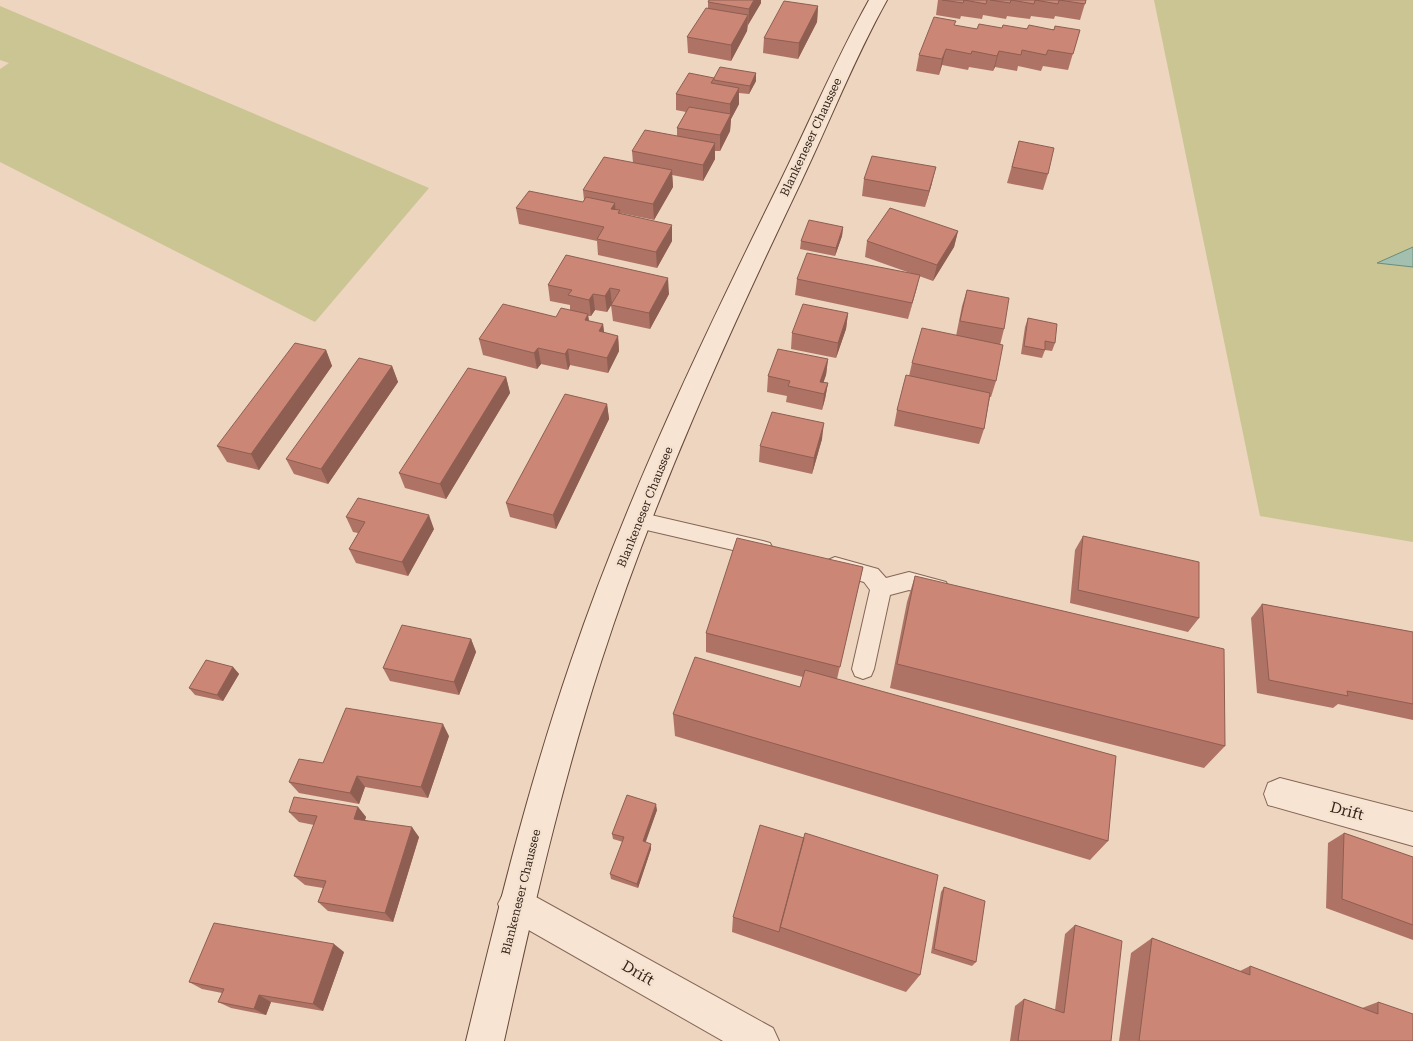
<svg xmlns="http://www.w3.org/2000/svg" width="1413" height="1041" viewBox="0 0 1413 1041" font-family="'Roboto Serif',serif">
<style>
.green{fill:#cac593}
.water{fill:#a2bfb0;stroke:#6a8c7c}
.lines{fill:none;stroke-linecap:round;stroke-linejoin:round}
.lane-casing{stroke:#856658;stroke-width:2}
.street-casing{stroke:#856658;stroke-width:2}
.secondary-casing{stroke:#67483b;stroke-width:2}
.lane{fill:#f8e4d2;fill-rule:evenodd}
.street{fill:#f8e4d2;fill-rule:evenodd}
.secondary{fill:#f8e4d2;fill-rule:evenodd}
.wall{fill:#af7365}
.shaded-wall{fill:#8e5e52}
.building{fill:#cb8675;stroke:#8e5e52}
.labels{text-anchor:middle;stroke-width:4.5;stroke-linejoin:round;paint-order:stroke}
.street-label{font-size:12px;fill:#35231c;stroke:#f4e1ce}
.near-street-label{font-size:15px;fill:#35231c;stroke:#f4e1ce}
</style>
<rect width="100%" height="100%" fill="#edd5bf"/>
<path class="green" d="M1154 0H1413V542L1260 516Z
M0 6 429 188 315 322 0 162V69L9 63 0 60Z"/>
<path class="water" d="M1413 247V267L1377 263Z"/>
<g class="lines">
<g class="lane-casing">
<path id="lane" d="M638 512 763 541 770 543 773 549 770 555 763 557 638 528 631 526 628 520 631 514Z
M835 557 878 569 886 578 909 572 946 582 949 588 946 594 939 597 909 590 890 595 874 669 871 676 863 679 855 676 852 669 870 590 864 582 828 572 825 566 828 560Z"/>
</g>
<g class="street-casing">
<path id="street" d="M1280 778 1413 812V846L1268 805 1264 794 1268 783Z
M516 886 773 1028 779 1041H723L504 916 498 904 504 892Z"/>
</g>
<g class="secondary-casing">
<path id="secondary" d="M869 0H887C854 59 830 121 801 182 726 339 654 497 601 662 561 786 532 914 504 1041H466C497 913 528 786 571 661 627 496 703 338 780 182 810 121 836 59 869 0Z"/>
</g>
<use href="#lane" class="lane"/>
<use href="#street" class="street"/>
<use href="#secondary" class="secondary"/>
</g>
<path class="wall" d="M938 0H1086L1080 20 1055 16 1054 19 1031 16 1030 19 1007 16 1006 19 983 15 982 19 961 16 960 19 936 15Z
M708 2 761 3 748 25 747 31 731 61 688 53 687 37 708 9Z
M818 6 817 22 798 59 763 53 764 38Z
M955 26 977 29 1002 28 1080 30 1068 70 1043 66 1041 71 1018 66 1017 71 995 67 993 71 969 67 968 70 942 65 939 75 916 71 919 55Z
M756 73V81L749 94 739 93V104L731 119 730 131 720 151H715V159L703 181 672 175 673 187 654 220 620 213 672 241 657 268 598 255 597 241 519 224 516 208 583 202 584 200 583 190 633 163 632 151 677 136V128L686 112 676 110V94L714 78Z
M1019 141 1048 174 1043 190 1007 183Z
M864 179 932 183 925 207 862 196Z
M843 227 842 236 835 256 800 249 801 241Z
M958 231 954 247 933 281 919 276 908 319 795 295 797 279 913 274 865 257 867 241Z
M566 255 669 294 650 329 613 321 611 305 607 312 595 310 591 316H588L589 321 603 324 604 333 618 336 619 351 608 373 570 365 568 370 541 364 537 369 483 355 479 339 556 317 570 310V305L550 301 548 285Z
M967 290 1004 329 1000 345 996 381 991 397H990L984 429 979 444 894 426 897 410 909 376 912 363 956 336 962 306Z
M848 313 846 329 836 358 791 349 792 333Z
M1028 318 1055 343 1052 351 1045 350 1042 358 1021 354 1025 327Z
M326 350 332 366 259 470 227 462 217 446Z
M828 359 826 375 823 382 828 383 825 399 822 410 786 402 787 396 767 392 768 376Z
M392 366 398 382 328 484 294 474 286 459Z
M506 377 510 393 446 499 405 488 399 473Z
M607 404 609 419 556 529 510 517 506 503Z
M822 439 812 474 759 462 760 446Z
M346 517 434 529 408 576 356 563 349 549 358 533 353 532Z
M1083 536 1199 618 1188 632 1070 603 1075 550Z
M863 567 837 679 1108 841 1090 860 675 736 673 714 800 687 803 677 706 652V633Z
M915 576 1225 746 1204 768 890 688 907 602Z
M1262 604 1413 632V720L1338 704 1333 708 1257 693 1251 618Z
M471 639 476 652 459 695 390 681 383 668Z
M233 667 239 674 223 701 195 695 189 688Z
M449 736 428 798 365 787 359 804 299 793 289 782 323 763Z
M358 807 366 817 365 820 419 837 393 922 328 911 318 902 323 888 305 885 294 876 314 825 299 822 289 812Z
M657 810 645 842 651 849 638 888 611 879 610 874 623 842 613 839 612 834Z
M1344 833 1413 857V940L1326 908 1328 843Z
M804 838 920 975 906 992 732 932 733 917Z
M944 887 976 962 972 966 931 953 941 892Z
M1075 925 1111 1041H1010L1015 1006 1024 999 1055 1010 1065 934Z
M1152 938 1240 971 1250 966 1362 1008 1378 1002 1413 1041H1119L1131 953Z
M344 952 323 1011 271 1002 266 1015 231 1008 218 1002 222 993 202 989 189 982Z"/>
<path class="shaded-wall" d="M754 0H761V3L748 25 749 9Z
M818 6 817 22 798 59 799 43Z
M748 15 747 31 731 61V45Z
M946 49 942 65 939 75 942 59Z
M999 51 995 67 993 71 997 56Z
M756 73V81L749 94 750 86Z
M739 88V104L731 119 730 131 720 151V135L730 116V104Z
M715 143V159L703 181V165Z
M936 167 932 183 925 207 929 191Z
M672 170 673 187 654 220 653 204Z
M615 203 616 219 611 209Z
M672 225V241L657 268 656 252Z
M843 227 842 236 835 256 836 248Z
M958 231 954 247 933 281 937 265Z
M920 275 916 291 908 319 912 303Z
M668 278 669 294 650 329 649 313Z
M610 288 612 304 607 312 605 296Z
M593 294 595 310 591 316 589 300Z
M848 313 846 329 836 358 838 343Z
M588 314 590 330 585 320Z
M603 324 605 340 599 331Z
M618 336 619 351 608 373 607 358Z
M538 348 541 364 537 369 534 353Z
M568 349 570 365 568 370 565 354Z
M326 350 332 366 259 470 251 454Z
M828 359 826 375 820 393V382Z
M392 366 398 382 328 484 321 469Z
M506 377 510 393 446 499 440 484Z
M828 383 825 399 822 410 824 394Z
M607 404 609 419 556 529 553 515Z
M824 423 822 439 812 474 814 458Z
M429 515 434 529 408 576 402 562Z
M471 639 476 652 459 695 454 682Z
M233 667 239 674 223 701 217 695Z
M443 724 449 736 428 798 421 787Z
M357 776 365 787 359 804 350 793Z
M656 804 657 810 644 847 643 841Z
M358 807 366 817 362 829 354 819Z
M412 827 419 837 393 922 385 913Z
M651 844V849L638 888 637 884Z
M334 944 344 952 323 1011 313 1004Z
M259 995 271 1002 266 1015 254 1009Z"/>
<path class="building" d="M709 0H754L749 9 708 2Z
M942 0H987L986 4 964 0 963 3Z
M990 0H1086L1085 4 1059 0 1058 4 1035 0 1034 4 1011 0 1010 3Z
M784 1 818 6 799 43 764 38Z
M706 8 748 15 731 45 687 37Z
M934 17 956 21 954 25 977 29 979 24 1002 28 1003 25 1027 29 1029 25 1054 30 1055 26 1080 30 1073 54 1048 50 1046 55 1022 50 1021 55 999 51 997 56 972 51 971 54 946 49 942 59 919 55Z
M720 67 756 73 750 86 714 80V78Z
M689 73 714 78 711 83 739 88 730 104 676 94Z
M689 107 731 114 720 135 677 128Z
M645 130 715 143 703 165 632 151Z
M1019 141 1054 148 1048 174 1012 167Z
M872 156 936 167 929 191 864 179Z
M604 157 672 170 653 204 583 190Z
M529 191 583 202 586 197 615 203 611 209 620 210 618 213 672 225 656 252 597 239 604 227 516 208Z
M890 208 958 231 937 265 867 241Z
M809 220 843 227 836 248 801 241Z
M807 253 920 275 912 303 797 279Z
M566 255 668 278 649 313 611 305 620 290 610 288 605 296 593 294 589 300 568 295 572 290 548 285Z
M967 290 1009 298 1004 329 960 321Z
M503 304 556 317 561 308 588 314 585 320 603 324 599 331 618 336 607 358 568 349 565 354 538 348 534 353 479 339Z
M803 304 848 313 838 343 792 333Z
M1028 318 1057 324 1055 343 1045 341V350L1024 346Z
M922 328 1003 345 996 381 912 363Z
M295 343 326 350 251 454 217 446Z
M778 349 828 359 820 382 828 383 824 394 788 386 790 381 768 376Z
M359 358 392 366 321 469 286 459Z
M468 368 506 377 440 484 399 473Z
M906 375 990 393 984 429 897 410Z
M565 394 607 404 553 515 506 503Z
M772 412 824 423 814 458 760 446Z
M358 498 429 515 402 562 349 549 365 522 346 517Z
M1083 536 1199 562V618L1078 590Z
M737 538 863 567 840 667 706 633Z
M915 576 1224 649 1225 746 897 664Z
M1262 604 1413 632V704L1347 691 1348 696 1269 680Z
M402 625 471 639 454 682 383 668Z
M695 657 800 687 805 670 1116 756 1108 841 673 714Z
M206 660 233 667 217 695 189 688Z
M346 708 443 724 421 787 357 776 350 793 289 782 299 759 323 763Z
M627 795 656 804 643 841 651 844 637 884 610 874 624 837 612 834Z
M294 797 358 807 354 819 412 827 385 913 318 902 326 881 294 876 317 816 289 812Z
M760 825 804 838 779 932 733 917Z
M805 833 938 875 920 975 780 927Z
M1344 833 1413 857V925L1342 899Z
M944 887 985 901 976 962 934 949Z
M214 923 334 944 313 1004 259 995 254 1009 218 1002 224 989 189 982Z
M1075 925 1122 941 1111 1041H1018L1024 999 1064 1013Z
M1152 938 1250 975V966L1378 1014V1002L1413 1014V1041H1139Z"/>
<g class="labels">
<g class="street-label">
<text transform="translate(811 137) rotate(-65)" y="4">Blankeneser Chaussee</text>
<text transform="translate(645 507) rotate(-68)" y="4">Blankeneser Chaussee</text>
<text transform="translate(521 892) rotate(-76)" y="4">Blankeneser Chaussee</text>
</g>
<g class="near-street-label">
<text transform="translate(1347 811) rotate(15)" y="5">Drift</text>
<text transform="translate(638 973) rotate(30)" y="5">Drift</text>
</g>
</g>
</svg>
